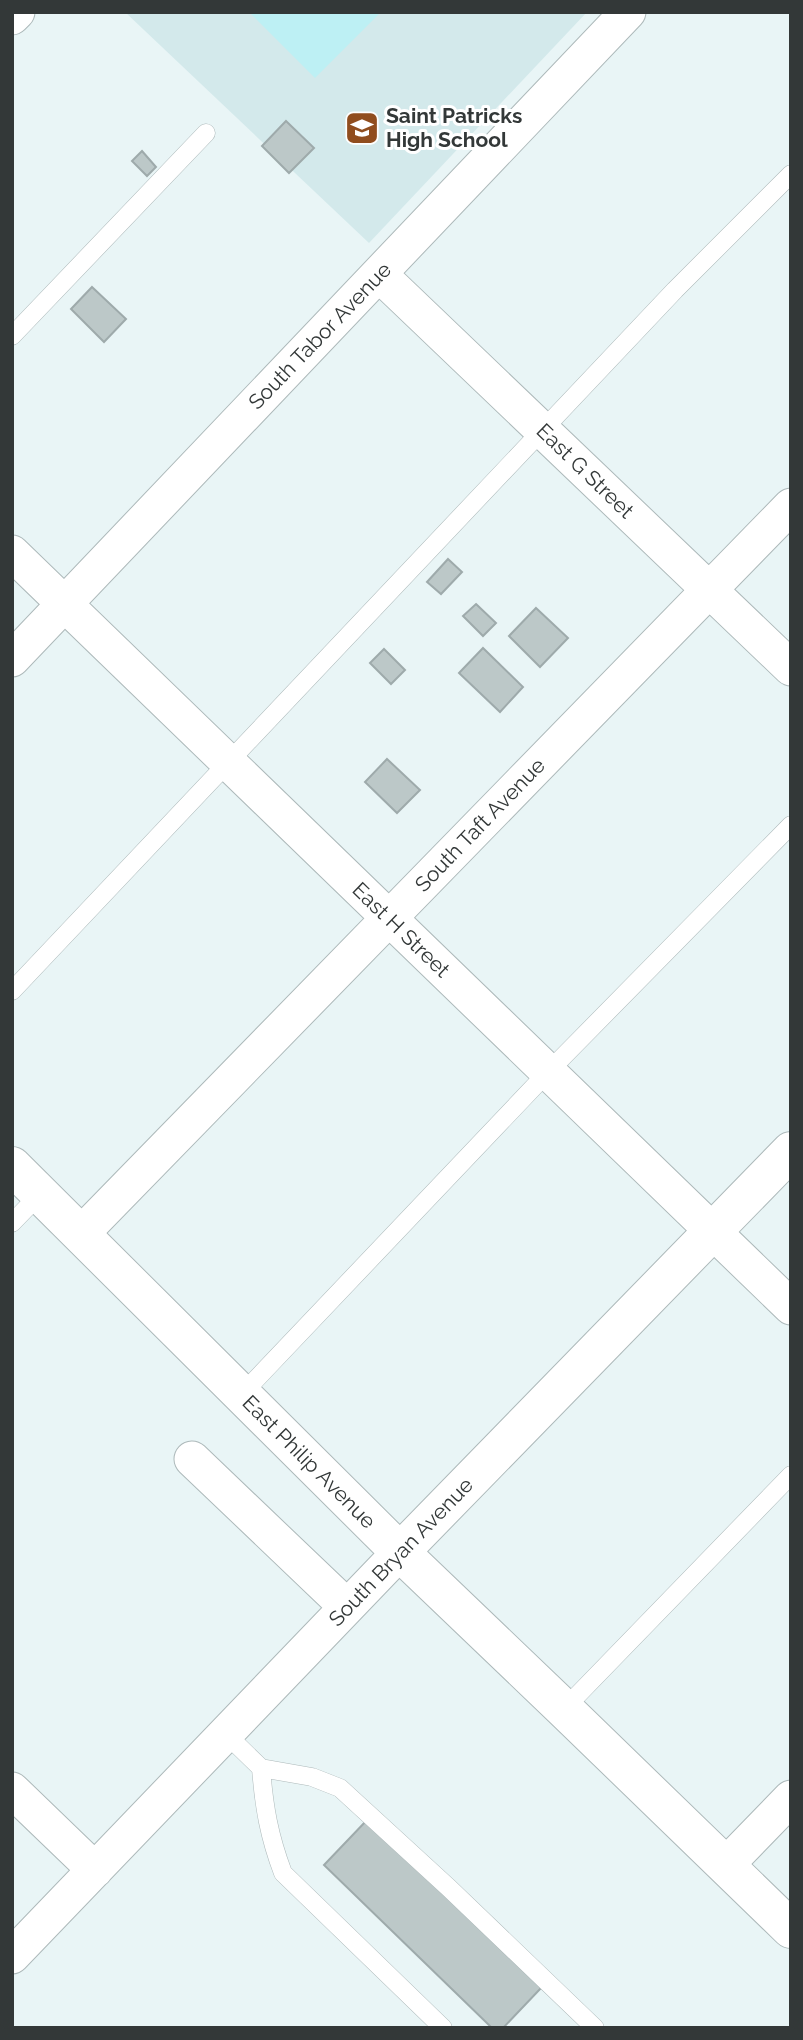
<svg xmlns="http://www.w3.org/2000/svg" width="803" height="2040" viewBox="0 0 803 2040" font-family="Raleway,sans-serif">
<style>
.built{fill:#d3e9eb}
.green{fill:#bdf0f4}
.building{fill:#bcc8c8;stroke:#9eaaab;stroke-width:2}
.lines{fill:none;stroke-linecap:round;stroke-linejoin:round}
.lane-casing{stroke:#adb9ba;stroke-width:19}
.street-casing{stroke:#adb9ba;stroke-width:37}
.secondary-casing{stroke:#adb9ba;stroke-width:40}
.lane{stroke:#fff;stroke-width:18}
.street{stroke:#fff;stroke-width:35}
.secondary{stroke:#fff;stroke-width:38}
.labels{text-anchor:middle;stroke-width:6;stroke-linejoin:round;paint-order:stroke}
.poi-label{font-size:21px;font-weight:bold;fill:#333838;stroke:#fff;text-anchor:start}
.street-label{font-size:21px;fill:#333838;stroke:#fff}
</style>
<rect width="100%" height="100%" fill="#e9f5f6"/>
<path class="built" d="M125 12H587L369 243Z"/>
<path class="green" d="M249 12H381L315 78Z"/>
<path class="building" d="M286 121 314 148 289 173 262 146Z
M142 151 156 167 147 176 132 161Z
M92 287 126 319 104 342 71 309Z
M448 559 462 572 441 594 427 582Z
M476 604 496 623 483 636 463 616Z
M536 608 568 638 540 667 509 636Z
M483 648 523 687 500 712 459 673Z
M384 649 405 670 391 684 370 663Z
M387 759 420 790 397 813 365 782Z
M368 1819 542 1987 503 2028H492L324 1865Z"/>
<g class="lines">
<g class="lane-casing">
<path id="lane" d="M12 336 206 133
M12 991 675 290 791 174
M12 1223 41 1193
M241 1395 548 1072 791 825
M564 1709 791 1475
M226 1734 261 1768
M443 2028 283 1873C269 1836 264 1807 261 1768L312 1777 340 1788 449 1888 595 2028"/>
</g>
<g class="street-casing">
<path id="street" d="M12 17 17 12
M379 274 791 668
M12 553 791 1307
M12 659 628 12
M81 1234 791 506
M192 1459 347 1607
M12 1790 95 1870
M725 1866 791 1798
M12 1956 400 1552"/>
</g>
<g class="secondary-casing">
<path id="secondary" d="M12 1166 400 1552 564 1709 791 1929
M400 1552 791 1151"/>
</g>
<use href="#lane" class="lane"/>
<use href="#street" class="street"/>
<use href="#secondary" class="secondary"/>
</g>
<defs>
<g id="school-square" transform="scale(1.75)"><rect x="-9" y="-9" width="18" height="18" rx="4" fill="#904d1e" stroke="#fff"/><path d="M0-5L7-2L0 1L-7-2ZM-4 1L0 2.5L4 1V4Q0 6-4 4Z" fill="#fff"/></g>
</defs>
<g fill-rule="evenodd">
<use href="#school-square" x="362" y="128"/>
</g>
<g class="labels">
<g class="poi-label">
<text x="386" y="123">Saint Patricks<tspan x="386" dy="24">High School</tspan></text>
</g>
<g class="street-label">
<text transform="translate(320 336) rotate(-46)" y="7">South Tabor Avenue</text>
<text transform="translate(585 471) rotate(44)" y="7">East G Street</text>
<text transform="translate(480 825) rotate(-46)" y="7">South Taft Avenue</text>
<text transform="translate(401 930) rotate(44)" y="7">East H Street</text>
<text transform="translate(309 1462) rotate(45)" y="7">East Philip Avenue</text>
<text transform="translate(401 1552) rotate(-46)" y="7">South Bryan Avenue</text>
</g>
</g>
<rect width="803" height="2040" fill="none" stroke="#333838" stroke-width="28"/>
</svg>
